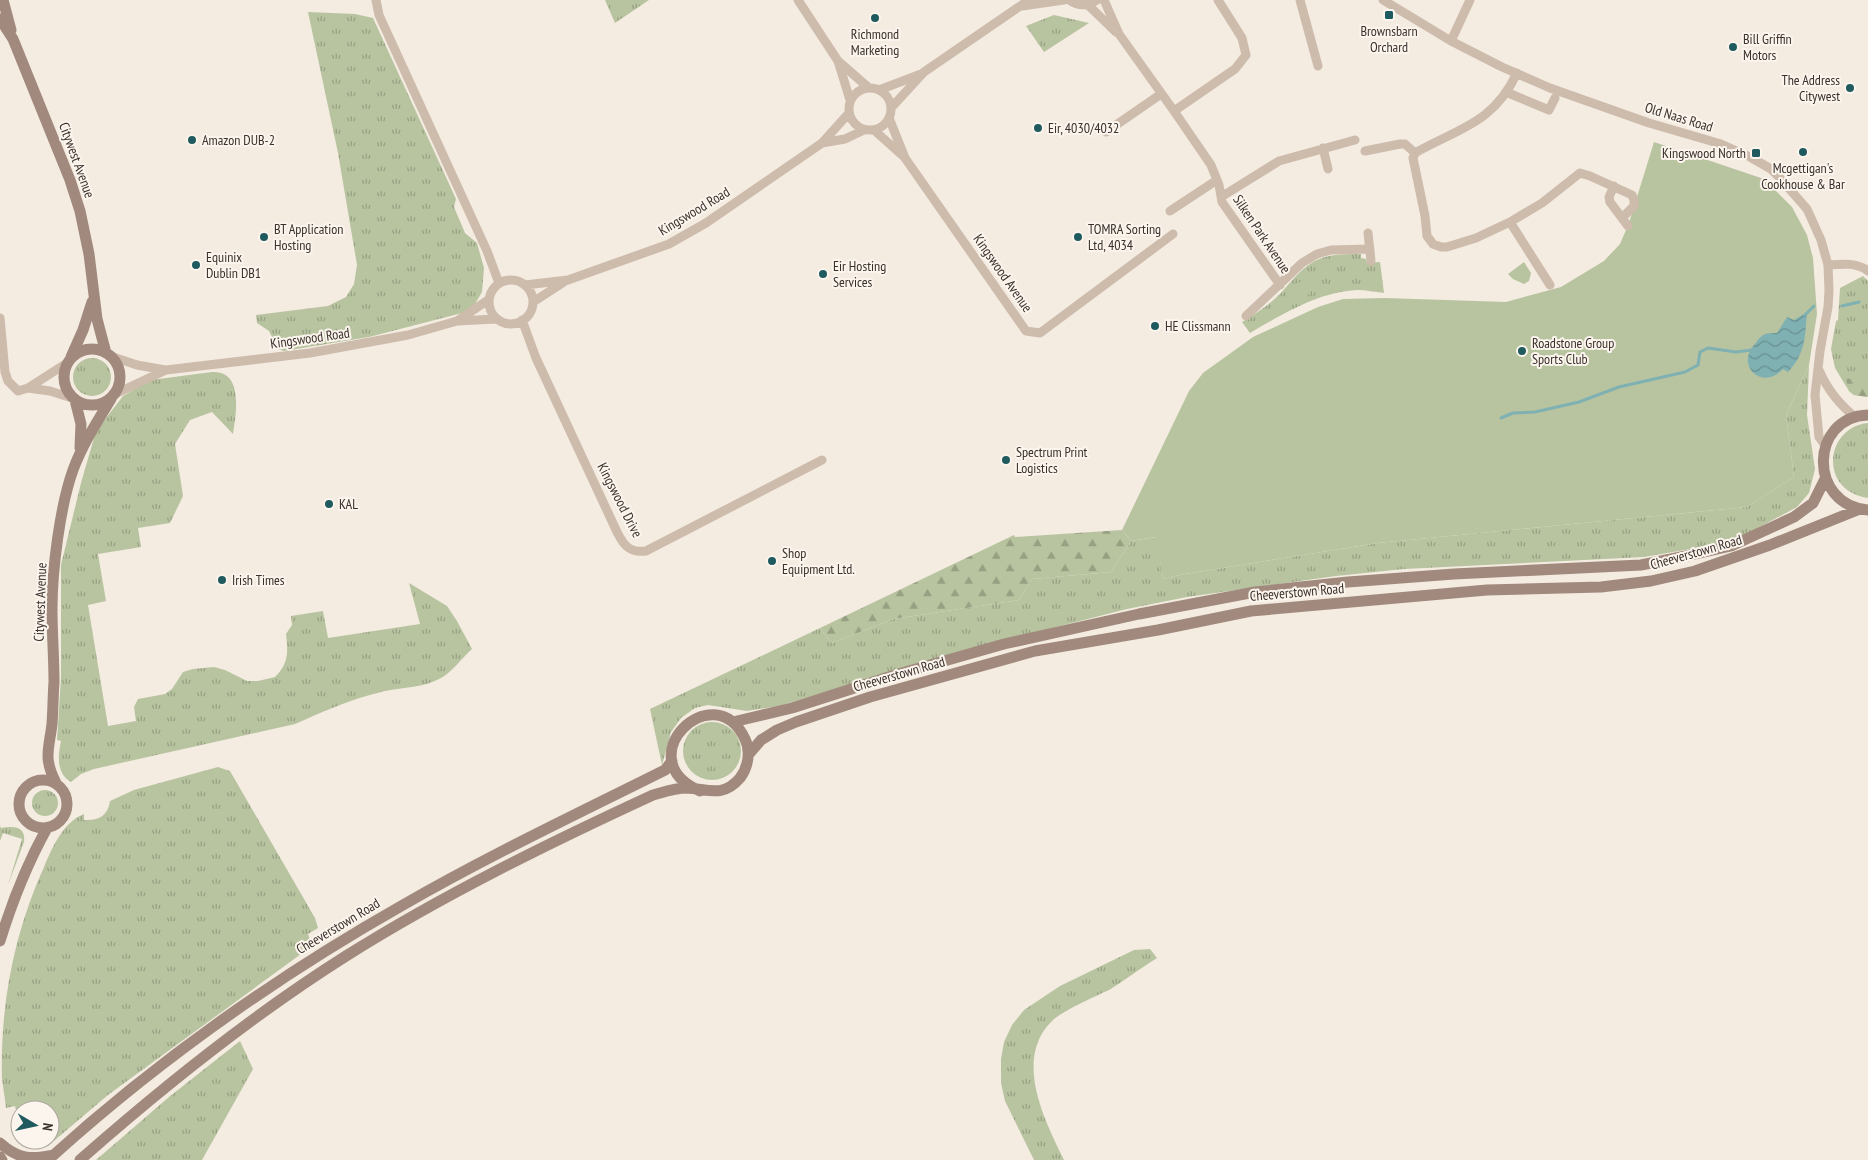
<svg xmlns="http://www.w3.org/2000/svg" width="1868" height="1160" viewBox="0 0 1868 1160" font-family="'PT Sans Narrow',sans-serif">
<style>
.grass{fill:url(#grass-tufts)}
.forest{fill:url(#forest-firs)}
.park{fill:#b8c4a0}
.water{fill:url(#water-waves)}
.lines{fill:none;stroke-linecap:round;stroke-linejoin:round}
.stream{stroke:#7fb0b2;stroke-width:3}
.street{stroke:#cdbbac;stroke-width:9}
.secondary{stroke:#a18a7d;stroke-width:11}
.poi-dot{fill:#1f5a5e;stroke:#fbf5ee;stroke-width:2}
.labels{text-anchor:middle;stroke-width:4;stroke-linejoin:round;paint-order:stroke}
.poi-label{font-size:14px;fill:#3b302b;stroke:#fbf5ee;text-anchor:start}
.street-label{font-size:14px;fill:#3b302b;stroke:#fbf5ee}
</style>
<defs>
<pattern id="grass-tufts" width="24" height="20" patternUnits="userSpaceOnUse" patternTransform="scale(1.25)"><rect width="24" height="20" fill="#b8c4a0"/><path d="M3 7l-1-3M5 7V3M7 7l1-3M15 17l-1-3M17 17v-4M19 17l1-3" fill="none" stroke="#97a083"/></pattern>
<pattern id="forest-firs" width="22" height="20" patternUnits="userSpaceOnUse" patternTransform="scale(1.25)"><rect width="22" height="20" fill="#b8c4a0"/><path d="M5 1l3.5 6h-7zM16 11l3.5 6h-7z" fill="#97a083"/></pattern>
<pattern id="water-waves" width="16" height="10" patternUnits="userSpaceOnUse" patternTransform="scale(1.25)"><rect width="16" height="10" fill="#7fb0b2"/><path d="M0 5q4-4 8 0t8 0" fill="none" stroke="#699091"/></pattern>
</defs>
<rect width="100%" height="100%" fill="#f4ebe1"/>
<path class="grass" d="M605 0H649L615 23Z
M308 12 355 14 373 18 456 199 454 207 465 233 477 243 484 268 482 292 475 304 462 313 369 337 284 351 278 349 269 331 257 323 256 315 328 306 346 297 354 284 357 265 338 153Z
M1054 15 1089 23 1044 52 1026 26Z
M1361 254V258L1366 259 1367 263 1380 262 1384 293C1375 292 1366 290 1357 290 1318 292 1283 314 1250 333L1242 322C1255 314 1269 305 1280 294 1294 279 1304 263 1325 257 1336 254 1349 254 1361 254Z
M1863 276 1868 281V397L1854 395 1849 391 1835 368 1831 349 1836 321 1838 320 1840 288Z
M73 377a19 19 0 1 1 38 0a19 19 0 1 1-38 0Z
M1809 365 1807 415 1815 469 1809 493 1797 507 1756 529 1725 543 1644 557 1404 569 1336 576 1187 597 1127 609 962 651 779 706 747 711 708 705 695 708 681 718 671 732 662 765 650 709 820 628 832 643 893 619 1019 600 1032 579 1111 572 1131 541 1157 537 1163 579 1179 575 1378 543 1747 507 1794 477 1786 415Z
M212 372C244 370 236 414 233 434L212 412 190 420 175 444 183 496 170 523 138 528 141 547 98 554 106 601 88 605 108 726 136 721 134 707 138 699 165 694 172 689 183 672 193 669 214 667 225 670 247 681H258L275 677C289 663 288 652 286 634L292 625 291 616 323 611 328 638 420 624 409 583 447 606 457 621 472 649C462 658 452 672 441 678 423 688 404 687 385 691 354 698 324 711 295 724L94 769 81 774 71 782C56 773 58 756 61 741L57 740 61 678V565L81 483 96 431 123 396 151 380Z
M1868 423V498C1818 491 1825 427 1868 423Z
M683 751a29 29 0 1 1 58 0a29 29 0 1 1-58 0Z
M218 767 230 771 315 918 318 928 308 934 312 946 108 1095 48 1146 40 1149 33 1140H50V1110H20V1128L15 1106 6 1108C5 1098 3 1088 2 1078 0 1005 14 933 44 867 52 848 63 822 84 814V820C98 821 108 816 110 801L134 790Z
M32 803a13 13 0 1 1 26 0a13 13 0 1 1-26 0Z
M0 826 1 828C14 826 26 826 24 842L8 885 22 839 3 833 0 841Z
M1150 949 1157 958C1141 968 1125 980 1109 990 1094 997 1062 1011 1052 1021 1013 1059 1045 1121 1064 1160H1034L1005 1101 1001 1083V1059L1004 1042 1012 1025 1024 1010 1060 986 1134 950Z
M240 1041 253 1069 202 1160H96L169 1097Z"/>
<path class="forest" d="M1846 378 1858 381 1868 378V397L1854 395 1849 391Z
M1122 530 1131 541 1111 572 1032 579 1019 600 893 619 832 643 820 628 1014 535 1015 537Z"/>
<path class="park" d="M1654 142 1764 179 1792 207 1807 235 1813 258 1817 314 1809 365 1786 415 1794 477 1747 507 1378 543 1179 575 1163 579 1156 537 1131 541 1122 530 1189 391 1203 373 1253 337 1318 307 1343 299 1385 298 1506 302 1561 287 1604 261 1620 244 1629 223Z
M1524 262 1531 273 1529 281 1524 284 1513 279 1508 274Z
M1306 280 1310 294 1292 299 1288 286Z"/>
<path class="water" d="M1807 312C1805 336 1806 353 1788 372L1783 369C1766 389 1740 371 1750 351 1751 348 1753 346 1755 344 1762 334 1764 333 1777 333L1787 317 1794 320Z"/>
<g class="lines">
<path class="stream" d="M1842 306 1859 302
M1805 315 1814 306
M1501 418 1513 413 1535 412 1579 402 1619 387 1685 372 1698 365 1700 352 1708 348 1736 352 1752 350"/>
<path class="street" d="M376 0 379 15 487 251 499 283
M798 0 838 61 850 100
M1069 0C1078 6 1088 6 1097 0
M1104 0 1119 34 1174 111 1211 165 1219 185 1222 202 1280 285
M1300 0 1318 66
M1383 0 1451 41 1502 67 1550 88 1649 123 1721 144 1750 157 1771 169 1778 176 1807 209 1821 240 1828 265 1829 291 1828 307 1820 351 1815 395 1819 437 1825 445
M1088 5 1116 32
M1022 6 1064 0
M1451 41 1470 0
M838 61 869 88
M1517 73C1493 124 1459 128 1415 153L1413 158 1425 216 1427 236 1433 244 1441 247H1447L1476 238 1510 222 1542 203 1580 173 1590 176 1632 195 1634 200V206L1622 218
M849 109a21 21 0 1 1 42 0a21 21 0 1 1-42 0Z
M879 90 921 74
M1506 92 1549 110 1555 98
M891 108 924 72 1029 0
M1174 111 1235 69 1246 55 1242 38 1218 0
M889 118 905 158 1026 331 1040 333 1173 234
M874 130 903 156
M1106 132 1161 94
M822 143 845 139 864 130
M1323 148 1328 169
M1365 151 1400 144H1405L1415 153
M1614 186 1609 197 1610 202 1628 226
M1221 197 1279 161 1355 140
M1170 211 1217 180
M1510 222 1550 285
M1368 233 1371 261
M1828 265C1841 264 1857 262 1868 271
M489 302a22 22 0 1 1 44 0a22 22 0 1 1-44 0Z
M525 285 568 280 669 244 706 223 822 143 849 113
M533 302 564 282
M1246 316 1302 263 1317 254 1331 250 1370 249
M0 318 5 372 8 381 18 391 28 388 67 363
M522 320 536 358 617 532C624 546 630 553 646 551L822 460
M457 321 488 300
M110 356 137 365 165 370
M1819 370C1827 389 1839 404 1855 417
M28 388 50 391 72 398
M115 394 166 370 310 353 408 335 457 321 496 319"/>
<path class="secondary" d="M3 0 11 30
M0 19 13 39 70 180 80 211 89 254 97 319 106 353
M64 377a28 28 0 1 1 56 0a28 28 0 1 1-56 0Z
M71 357 83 330 92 302
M75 400 81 424 80 448
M1868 415C1809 417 1808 505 1868 510
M733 722 792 708 895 675 1004 644 1139 614 1255 592 1348 582 1454 574 1641 565 1691 555 1731 546 1794 517 1813 503 1825 479
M749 754 761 740 777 730 796 722 870 697 1035 651 1158 630 1251 611 1487 590 1601 587 1651 581 1695 571 1770 545 1860 509
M19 804a24 24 0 1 1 48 0a24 24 0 1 1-48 0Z
M56 783C43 758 49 749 52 724 53 710 53 696 54 682 54 658 52 633 52 609 52 570 60 506 73 470 82 445 97 422 111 399
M0 941C12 902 27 864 47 828
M0 1143C18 1159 31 1160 53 1155
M0 1157 2 1160
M48 1160C156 1062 276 977 403 905 488 856 577 814 665 770L672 761
M80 1160C164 1086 251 1016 346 956 443 895 549 843 653 795 664 792 675 788 687 788 708 789 723 798 740 778 748 768 751 751 745 739 714 673 626 759 700 791"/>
</g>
<g class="poi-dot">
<rect x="1384" y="10" width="10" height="10" rx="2.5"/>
<circle cx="875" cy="18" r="5"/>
<circle cx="1733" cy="47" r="5"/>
<circle cx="1850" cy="88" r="5"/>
<circle cx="1038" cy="128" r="5"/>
<circle cx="192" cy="140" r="5"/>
<circle cx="1803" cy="152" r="5"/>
<rect x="1751" y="148" width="10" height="10" rx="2.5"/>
<circle cx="264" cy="237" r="5"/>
<circle cx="1078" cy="237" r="5"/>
<circle cx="196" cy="265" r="5"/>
<circle cx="823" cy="274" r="5"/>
<circle cx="1155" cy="326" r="5"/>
<circle cx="1522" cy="351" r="5"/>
<circle cx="1006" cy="460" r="5"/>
<circle cx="329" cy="504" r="5"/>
<circle cx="772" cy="561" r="5"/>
<circle cx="222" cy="580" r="5"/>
</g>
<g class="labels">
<g class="poi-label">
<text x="1389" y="36" text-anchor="middle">Brownsbarn<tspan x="1389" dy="16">Orchard</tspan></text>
<text x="875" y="39" text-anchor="middle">Richmond<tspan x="875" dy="16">Marketing</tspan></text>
<text x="1743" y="44">Bill Griffin<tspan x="1743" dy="16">Motors</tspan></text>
<text x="1840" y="85" text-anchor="end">The Address<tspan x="1840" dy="16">Citywest</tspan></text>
<text x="1048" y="133">Eir, 4030/4032</text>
<text x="202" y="145">Amazon DUB-2</text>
<text x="1746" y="158" text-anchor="end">Kingswood North</text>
<text x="1803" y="173" text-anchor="middle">Mcgettigan's<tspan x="1803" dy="16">Cookhouse &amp; Bar</tspan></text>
<text x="274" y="234">BT Application<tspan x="274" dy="16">Hosting</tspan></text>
<text x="1088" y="234">TOMRA Sorting<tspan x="1088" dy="16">Ltd, 4034</tspan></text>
<text x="206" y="262">Equinix<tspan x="206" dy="16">Dublin DB1</tspan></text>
<text x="833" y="271">Eir Hosting<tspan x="833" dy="16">Services</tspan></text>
<text x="1165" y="331">HE Clissmann</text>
<text x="1532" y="348">Roadstone Group<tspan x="1532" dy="16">Sports Club</tspan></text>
<text x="1016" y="457">Spectrum Print<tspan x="1016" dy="16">Logistics</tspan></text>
<text x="339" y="509">KAL</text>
<text x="782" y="558">Shop<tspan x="782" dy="16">Equipment Ltd.</tspan></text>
<text x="232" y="585">Irish Times</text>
</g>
<g class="street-label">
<text transform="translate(1679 117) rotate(17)" y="5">Old Naas Road</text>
<text transform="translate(77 160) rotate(70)" y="5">Citywest Avenue</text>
<text transform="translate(694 211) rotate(-31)" y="5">Kingswood Road</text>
<text transform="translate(1262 234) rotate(56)" y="5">Silken Park Avenue</text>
<text transform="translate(1003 273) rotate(55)" y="5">Kingswood Avenue</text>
<text transform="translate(310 338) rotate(-8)" y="5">Kingswood Road</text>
<text transform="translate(620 500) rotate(63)" y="5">Kingswood Drive</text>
<text transform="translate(1696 552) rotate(-16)" y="5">Cheeverstown Road</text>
<text transform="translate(1297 592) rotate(-5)" y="5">Cheeverstown Road</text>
<text transform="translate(40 602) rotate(-88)" y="5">Citywest Avenue</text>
<text transform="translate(899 674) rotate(-16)" y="5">Cheeverstown Road</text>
<text transform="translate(338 926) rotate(-31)" y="5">Cheeverstown Road</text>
</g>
</g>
<g transform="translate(35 1125) rotate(99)"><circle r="24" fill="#fbf5ee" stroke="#aea6a0"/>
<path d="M0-4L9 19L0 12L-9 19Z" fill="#1f5a5e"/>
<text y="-8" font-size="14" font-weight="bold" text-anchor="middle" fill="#3b302b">N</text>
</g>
</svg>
